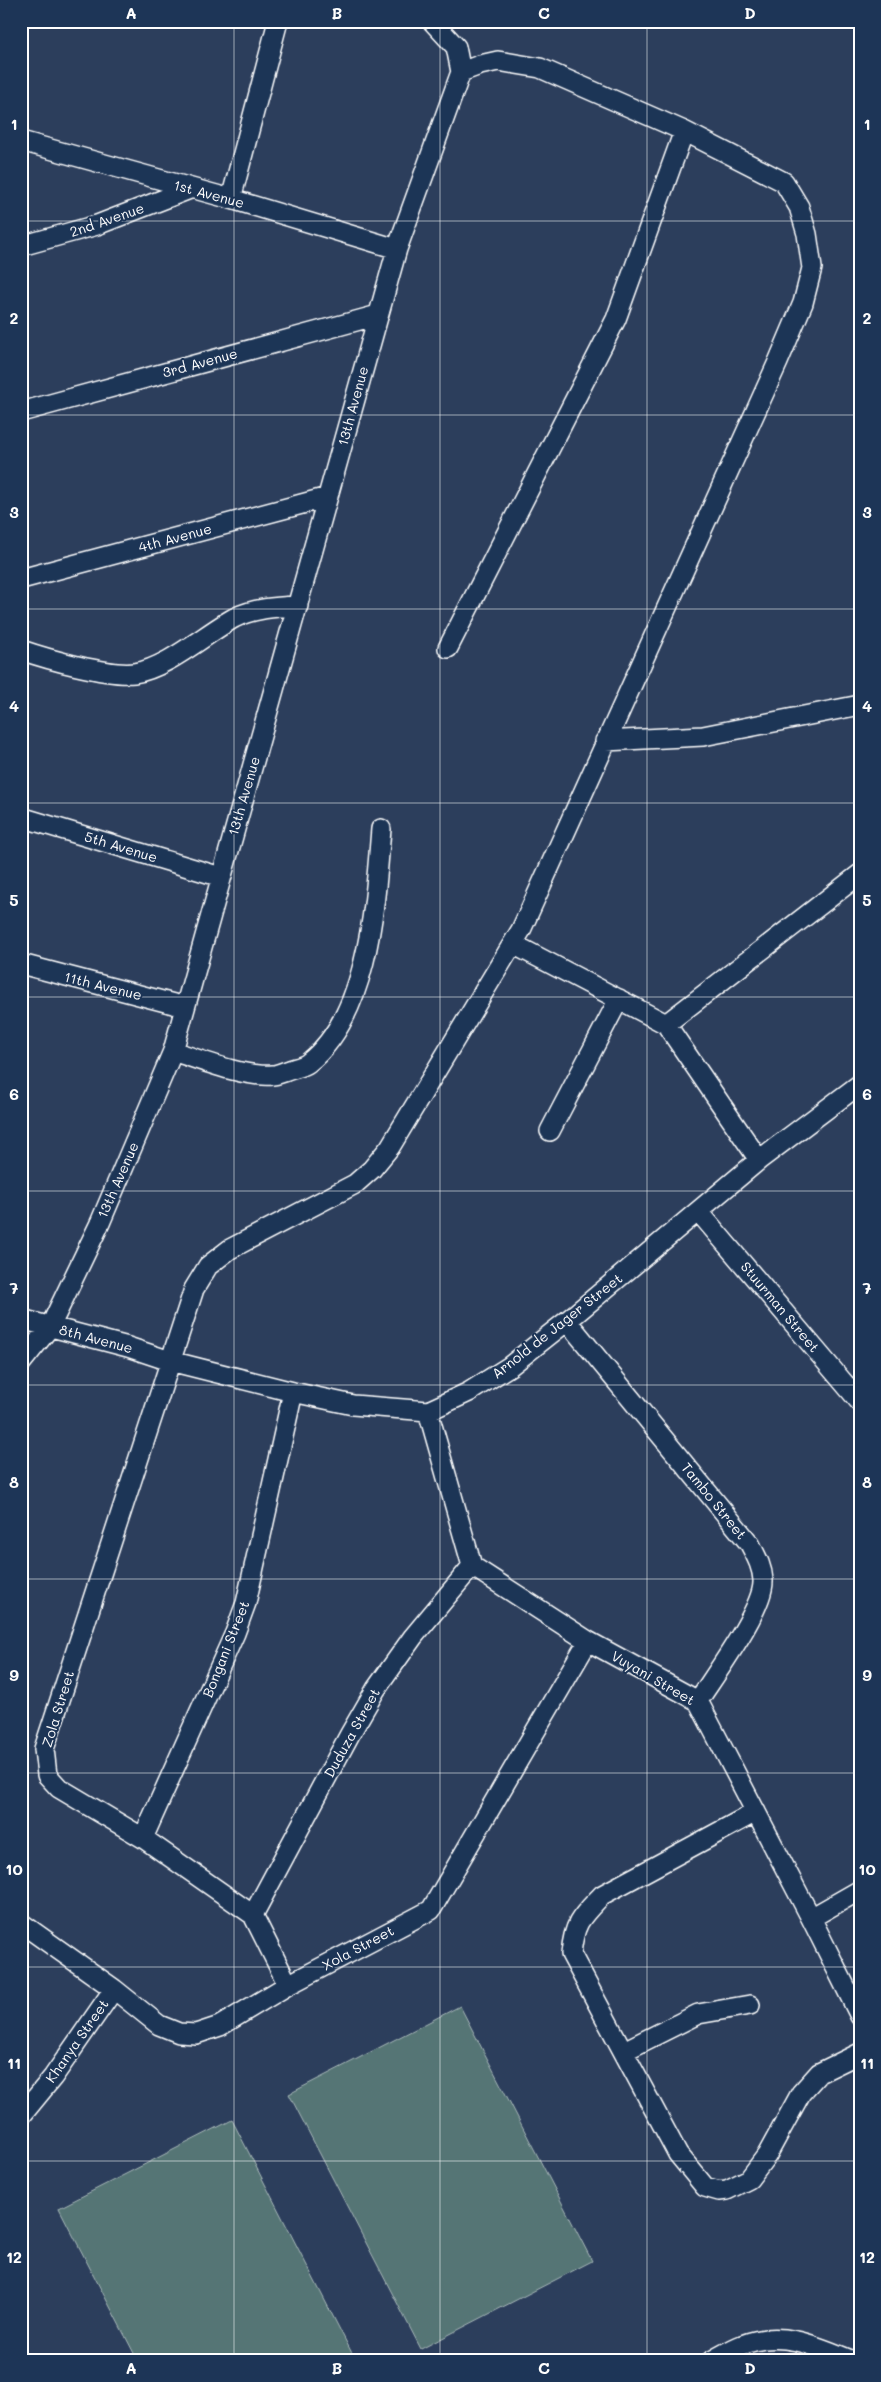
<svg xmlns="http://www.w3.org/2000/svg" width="881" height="2382" viewBox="0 0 881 2382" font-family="Mali,sans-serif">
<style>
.green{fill:#547474;stroke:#aababa}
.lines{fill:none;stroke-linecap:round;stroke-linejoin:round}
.street-casing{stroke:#fff;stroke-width:22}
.street{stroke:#1d3557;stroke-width:19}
.grid{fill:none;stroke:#fff;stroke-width:1;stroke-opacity:0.55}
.labels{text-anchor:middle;stroke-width:4;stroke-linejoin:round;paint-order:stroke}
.street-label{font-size:14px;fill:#fff;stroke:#1d3557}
.neatline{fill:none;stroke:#fff;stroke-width:2}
.grid-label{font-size:16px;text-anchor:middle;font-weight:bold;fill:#fff}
</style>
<rect width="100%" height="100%" fill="#2c3e5c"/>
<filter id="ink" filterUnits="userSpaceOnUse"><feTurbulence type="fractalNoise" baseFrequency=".02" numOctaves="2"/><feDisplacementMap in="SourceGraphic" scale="10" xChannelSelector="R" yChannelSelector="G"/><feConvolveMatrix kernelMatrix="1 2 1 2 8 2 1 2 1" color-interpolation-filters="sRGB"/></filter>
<g filter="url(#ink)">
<path class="green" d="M460 2006 592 2261 421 2349 289 2094Z
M232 2120 356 2361H138L59 2208Z"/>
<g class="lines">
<g class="street-casing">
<path id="street" d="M432 21 456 47 461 72
M21 141 231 199 397 249
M231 199 278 21
M21 246 97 225 190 189
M21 412 378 315
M21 579 328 497
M448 648 616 319 684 131
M21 650C47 659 108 676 134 673 166 669 205 634 234 618 254 608 276 607 298 606
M605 741 703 736 860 705
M21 817 221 877
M513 944 666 1024 759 1160
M21 964 185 1007
M666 1024 860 874
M173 1051C200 1060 246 1078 273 1075 277 1075 283 1072 287 1071 294 1068 303 1067 308 1063 370 1014 375 901 381 829
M550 1131 619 999
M699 1212 860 1402
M21 1319 128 1347 170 1361 293 1392 353 1405 428 1411 469 1392 510 1366 567 1321 759 1160 860 1084
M567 1321 750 1544C756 1556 762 1566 763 1580 765 1607 714 1676 698 1701
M21 1363 50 1327 100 1223 173 1051 397 249 461 72 480 65 498 61 540 68 684 131 784 182 799 207 807 234 812 268 803 303 778 362 521 930 390 1147 372 1169 355 1184 230 1249 208 1266 194 1289 44 1749 47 1775 59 1788 143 1838 253 1915 288 1985
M428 1411 472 1566 588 1641 698 1701 811 1918 860 2016
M756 1812 602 1895C581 1917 574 1922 571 1954L678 2154 705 2187 719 2191 727 2190 749 2179 767 2155 801 2093 819 2073 860 2053
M143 1838 235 1633 246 1603 293 1392
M253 1915 350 1734 376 1689 413 1637 472 1566
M811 1918 860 1890
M21 1923 114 1989 159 2025 179 2033 196 2034 220 2026 288 1985 431 1910 588 1641
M624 2051 698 2014 750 2005
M21 2116 53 2077 114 1989
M711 2361C721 2356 731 2349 742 2345 781 2329 817 2346 853 2361"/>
</g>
<use href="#street" class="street"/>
</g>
</g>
<path class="grid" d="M234 21V2361M440 21V2361M647 21V2361M21 221H860M21 415H860M21 609H860M21 803H860M21 997H860M21 1191H860M21 1385H860M21 1579H860M21 1773H860M21 1967H860M21 2161H860"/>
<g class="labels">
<g class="street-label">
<text transform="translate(209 194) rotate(15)" y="5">1st Avenue</text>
<text transform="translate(107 220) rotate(-19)" y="5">2nd Avenue</text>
<text transform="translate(200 363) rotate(-15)" y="5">3rd Avenue</text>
<text transform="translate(353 406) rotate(-75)" y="5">13th Avenue</text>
<text transform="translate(175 538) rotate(-15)" y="5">4th Avenue</text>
<text transform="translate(244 796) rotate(-74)" y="5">13th Avenue</text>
<text transform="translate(121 847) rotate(17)" y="5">5th Avenue</text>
<text transform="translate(103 986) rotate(14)" y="5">11th Avenue</text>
<text transform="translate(118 1180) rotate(-66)" y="5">13th Avenue</text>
<text transform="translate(780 1307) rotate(50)" y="5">Stuurman Street</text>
<text transform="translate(557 1326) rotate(-38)" y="5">Arnold de Jager Street</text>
<text transform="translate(96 1339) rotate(15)" y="5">8th Avenue</text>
<text transform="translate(714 1501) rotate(51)" y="5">Tambo Street</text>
<text transform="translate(226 1649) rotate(-68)" y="5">Bongani Street</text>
<text transform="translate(653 1678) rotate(30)" y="5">Vuyani Street</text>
<text transform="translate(58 1709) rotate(-73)" y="5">Zola Street</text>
<text transform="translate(352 1733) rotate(-61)" y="5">Duduza Street</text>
<text transform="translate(358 1948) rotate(-28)" y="5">Xola Street</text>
<text transform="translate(77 2041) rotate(-55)" y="5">Khanya Street</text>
</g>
</g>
<rect width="881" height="2382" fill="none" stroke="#1d3557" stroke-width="55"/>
<rect x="28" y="28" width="826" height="2326" class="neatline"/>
<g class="grid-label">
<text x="131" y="19">A</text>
<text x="337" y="19">B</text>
<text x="544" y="19">C</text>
<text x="750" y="19">D</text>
<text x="14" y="130">1</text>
<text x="867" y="130">1</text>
<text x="14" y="324">2</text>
<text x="867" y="324">2</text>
<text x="14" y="518">3</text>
<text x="867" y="518">3</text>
<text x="14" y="712">4</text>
<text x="867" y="712">4</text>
<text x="14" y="906">5</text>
<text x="867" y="906">5</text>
<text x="14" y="1100">6</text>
<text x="867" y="1100">6</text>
<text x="14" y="1294">7</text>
<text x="867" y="1294">7</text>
<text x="14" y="1488">8</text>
<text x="867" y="1488">8</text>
<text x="14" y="1681">9</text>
<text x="867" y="1681">9</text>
<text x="14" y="1875">10</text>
<text x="867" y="1875">10</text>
<text x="14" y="2069">11</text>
<text x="867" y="2069">11</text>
<text x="14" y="2263">12</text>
<text x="867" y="2263">12</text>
<text x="131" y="2374">A</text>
<text x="337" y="2374">B</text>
<text x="544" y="2374">C</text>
<text x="750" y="2374">D</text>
</g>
</svg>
